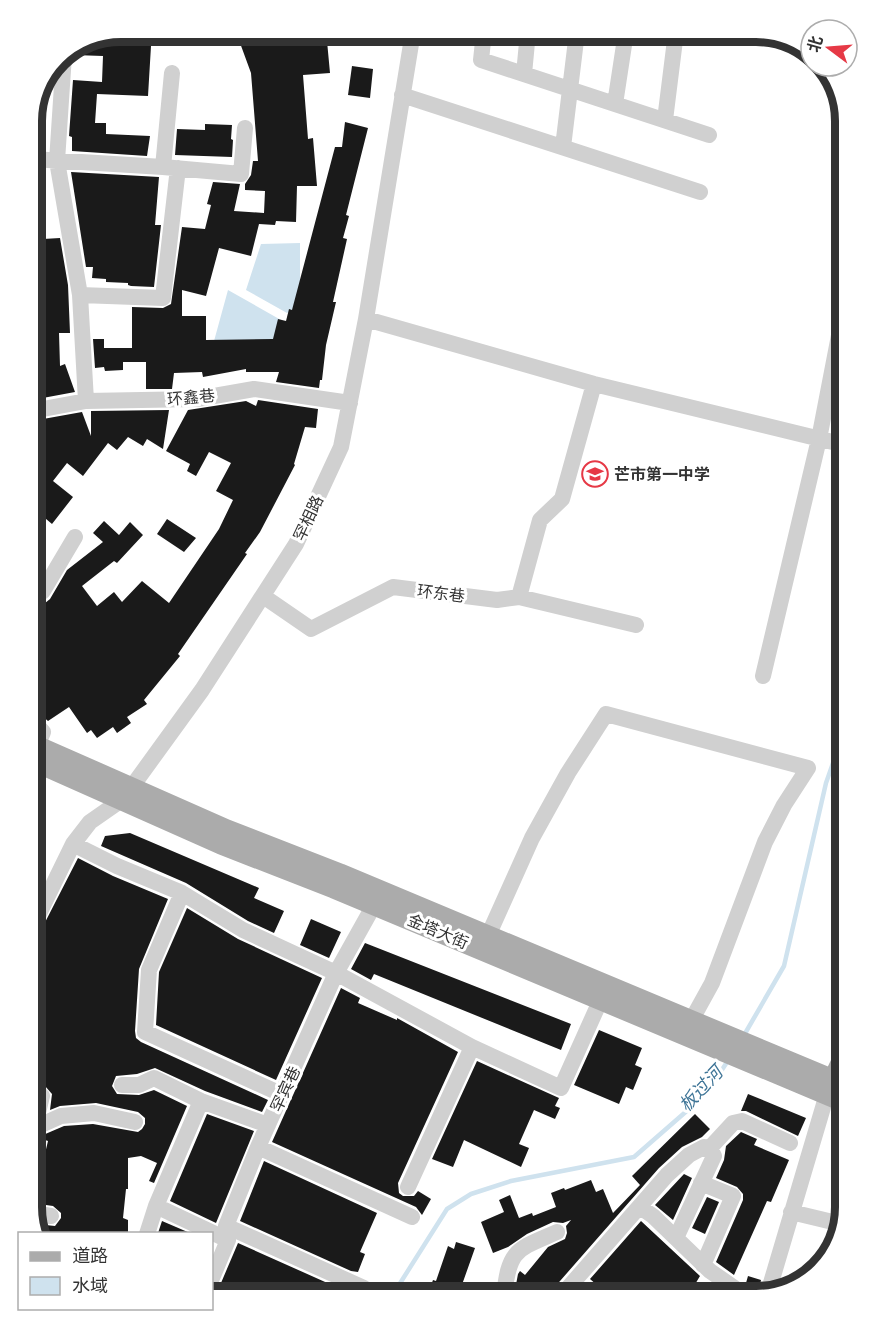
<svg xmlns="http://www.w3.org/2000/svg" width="877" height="1328" viewBox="0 0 877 1328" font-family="'Asap Condensed','Noto Sans SC',sans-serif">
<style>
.water{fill:#cfe2ee}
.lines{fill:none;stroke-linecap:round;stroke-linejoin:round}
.stream{stroke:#cfe2ee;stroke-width:4.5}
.building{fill:#1a1a1a}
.minor{stroke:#d0d0d0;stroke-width:16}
.major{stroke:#ababab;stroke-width:21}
.labels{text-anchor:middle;stroke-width:6;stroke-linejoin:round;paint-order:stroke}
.street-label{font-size:16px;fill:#333;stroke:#fff}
.poi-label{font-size:16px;font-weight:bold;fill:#333;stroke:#fff;text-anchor:start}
.water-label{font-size:18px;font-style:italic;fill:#3f7597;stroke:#fff}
.rim{fill:none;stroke:#333;stroke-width:8}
</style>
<rect width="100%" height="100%" fill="#fff"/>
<path class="water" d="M300 243V304L287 313 246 290 261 244Z
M228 290 288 324 278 344 211 352Z"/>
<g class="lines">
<path class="stream" d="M743 1037 784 966 826 783 845 729
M392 1296 447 1209 471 1194 511 1181 634 1157 689 1109 716 1079 729 1059"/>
</g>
<path class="building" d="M121 32H137V45L151 46 148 96 97 94 95 123H106V134L150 136 147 156 72 151V137L69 136 73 80 102 82 103 56 74 55V51Z
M236 32H370L369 46 327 41 330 73 303 75 308 139 313 138 317 186H297L296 222 276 221 275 225 259 224 251 256 219 248 206 296 182 290V316H206V340L273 339 278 319 286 321 289 309 292 310 335 147H342L345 122 368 128 346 215 349 216 343 238 347 239 333 302H336L326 345 322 380H320L319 388 276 382 279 372H246V369L203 377 202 372 174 373 172 389H146V362H123V370L105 371 104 367 95 368 93 339H104V348H132V307L163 308 171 304 182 227 205 229 211 205 207 204 213 182 240 184 234 211 264 213 265 191 245 190V184L251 175 253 161H258L251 73Z
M352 66 373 69 370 98 348 95Z
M205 124 232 125 231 139 233 140 232 157 175 155 177 129 205 130Z
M71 172 159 177 155 225H161L154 287 131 286 128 285V283L106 282V279L92 278 93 267H86Z
M60 238 68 285 70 333H59L60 366 65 364 75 392 32 400V320L35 319 32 262 44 261 43 239Z
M258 400 318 409 316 428 305 427 294 464 295 465 260 532 245 553 247 554 178 654 180 656 144 700 147 704 127 717 131 723 117 733 113 727 97 738 91 730 87 733 69 707 48 721 32 707V610L39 608 50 599 67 570 103 542 93 533 104 521 119 535 130 522 143 535 117 563 114 561 82 586 97 606 114 592 122 602 142 581 169 603 219 529 233 500 216 491 231 463 209 452 196 476 187 471 190 464 166 451 188 410 246 401 256 406Z
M169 410 163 449 147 439 143 446 128 437 117 450 108 443 83 476 67 463 53 481 73 497 52 524 39 513 32 526V475L41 463 32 453V421L82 412 91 436V411Z
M167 519 196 538 184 552 157 534Z
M130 833 259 888 254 898 284 911 274 933 248 921 186 883 101 846 105 836Z
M32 834 44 839 32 870Z
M78 858 113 876 168 899 139 969 135 1031 136 1038 141 1042 268 1100 262 1112 205 1091 155 1068 137 1074 116 1076 112 1086 117 1094 139 1095 154 1090 187 1106 154 1183 149 1181 157 1163 141 1156 128 1158V1189H126L123 1218 128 1220V1233H39L36 1224 55 1226 61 1218V1213L53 1206 32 1203V1163L42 1166 48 1141 42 1139 43 1135 64 1126 93 1124 138 1132 142 1129 145 1124V1118L138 1112 96 1103 60 1106 50 1110 52 1094 45 1086 35 1088 32 1095V958H40L38 936Z
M187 908 238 939 322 978 276 1080 156 1025 159 972Z
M311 919 341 932 329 958 300 945Z
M365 943 571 1024 561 1050 374 974 371 980 351 969Z
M341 988 360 998 358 1003 397 1020V1018L458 1052 398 1183 399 1193 403 1196H414L418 1191 431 1199 422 1215 416 1207 272 1142Z
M599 1030 642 1048 635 1065 642 1068 633 1090 626 1087 619 1104 574 1085Z
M477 1061 559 1098 555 1106 560 1108 555 1119 534 1110 519 1144 529 1148 521 1167 464 1140 453 1167 432 1159Z
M748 1094 806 1118 798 1136 746 1111H741Z
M207 1114 254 1131 216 1223 170 1201Z
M695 1114 710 1129 702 1137 682 1147 659 1168 553 1289 551 1296H515L517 1292 515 1290 518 1274 520 1271 525 1275 548 1247 565 1239 567 1233 566 1226 571 1220 563 1223 553 1222 527 1234 508 1247 493 1253 481 1222 504 1212 499 1200 510 1195 519 1218 532 1213 533 1216 556 1207 551 1193 564 1188 565 1190 591 1180 596 1192 603 1189 613 1213 640 1185 632 1176Z
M741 1132 757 1139 754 1145 789 1160 771 1202 767 1201 734 1275 716 1262 743 1200V1194L737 1187 716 1178 724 1160 726 1146Z
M264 1161 377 1213 360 1252 365 1254 358 1272 351 1271 240 1221Z
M684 1174 692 1178 673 1220 655 1205Z
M707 1197 719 1202 705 1234 692 1228Z
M162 1221 190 1233H158Z
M641 1221 700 1276 688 1296H643L632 1288 626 1296H590L598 1286 590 1279Z
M456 1242 475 1248 458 1296H427L433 1280 436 1281 448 1246 454 1249Z
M238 1243 343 1290 340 1296H212V1288L218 1287 221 1283Z
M748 1276 761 1280 758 1294 746 1283Z"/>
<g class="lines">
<path class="minor" d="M484 32 481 60 709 135
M64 55 57 161 80 295 86 401
M524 74 528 32
M402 95 700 192
M615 104 626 32
M665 120 676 32
M563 147 577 32
M32 159 163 167 241 174 245 128
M163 167 172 73
M80 295 163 298 178 168
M366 319 594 384 845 445
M32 411 86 401 197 399 254 389 350 403
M263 596 311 629 393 587 497 600 519 597 636 625
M519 597 540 520 562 499 594 384
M32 600 43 591 75 537
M763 676 819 439 841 325 845 316
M32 720 43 732 37 746
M73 844 117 866 182 893 243 930 336 973 472 1047 561 1088 601 999
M182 893 149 970 145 1032 281 1094
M32 928 73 844 90 822 123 799 202 690 296 544 341 447 366 319 413 32
M488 936 532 838 568 773 606 714 808 768 784 805 765 842 712 983 691 1021
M122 1085H139L154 1078 201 1101 268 1125
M32 1129 61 1116 94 1113 135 1122
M33 1134 42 1096
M258 1147 412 1217
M708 1150 733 1123 742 1121 790 1143
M701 1183 733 1196 703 1265
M408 1187 472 1047
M156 1206 228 1240
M640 1207 653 1216 710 1271 746 1296
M791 1212 841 1224
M33 1213 51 1216
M226 1226 364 1288
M147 1234 156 1206 201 1101
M212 1278 228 1240 226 1226 258 1147 336 973 374 905
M768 1293 827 1094
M504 1296C509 1249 516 1250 557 1232
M561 1296 667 1175 689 1155 704 1147 712 1152 714 1156 676 1238"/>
<path class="major" d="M32 744 227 830 340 874 845 1085
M32 760 221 844 334 888 845 1102
M833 1080 845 1055"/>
</g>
<defs>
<g id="school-ring" transform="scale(1.35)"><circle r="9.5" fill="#fff" stroke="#e63946" stroke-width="1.5"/><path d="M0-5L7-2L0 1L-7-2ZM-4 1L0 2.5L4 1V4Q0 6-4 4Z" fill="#e63946"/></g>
</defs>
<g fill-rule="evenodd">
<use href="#school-ring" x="595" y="474"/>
</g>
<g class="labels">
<g class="street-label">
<text transform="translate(191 397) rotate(-5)" y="6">环鑫巷</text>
<text transform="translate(308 518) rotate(-65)" y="6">罕相路</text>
<text transform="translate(441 593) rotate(7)" y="6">环东巷</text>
<text transform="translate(438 931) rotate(23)" y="6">金塔大街</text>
<text transform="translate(285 1089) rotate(-65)" y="6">罕宾巷</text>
</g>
<g class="poi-label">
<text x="614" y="480">芒市第一中学</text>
</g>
<g class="water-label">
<text transform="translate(701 1089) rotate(-47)" y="6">板过河</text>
</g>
</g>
<path d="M0 0H877V1328H0ZM121 42H756A79 79 0 0 1 835 121V1207A79 79 0 0 1 756 1286H121A79 79 0 0 1 42 1207V121A79 79 0 0 1 121 42Z" fill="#fff" fill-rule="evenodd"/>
<path class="rim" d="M121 42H756A79 79 0 0 1 835 121V1207A79 79 0 0 1 756 1286H121A79 79 0 0 1 42 1207V121A79 79 0 0 1 121 42Z"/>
<rect x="18" y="1232" width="195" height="78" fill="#ffffff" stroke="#adadad" stroke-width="1.5"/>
<rect x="30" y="1252" width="30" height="9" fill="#ababab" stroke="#adadad" stroke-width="1.5"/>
<text x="72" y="1262" font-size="18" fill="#333333">道路</text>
<rect x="30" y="1277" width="30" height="18" fill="#cfe2ee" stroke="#adadad" stroke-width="1.5"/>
<text x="72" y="1292" font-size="18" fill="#333333">水域</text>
<g transform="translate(829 48) rotate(286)"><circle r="28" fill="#ffffff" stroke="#adadad" stroke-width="1.5"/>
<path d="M0-4.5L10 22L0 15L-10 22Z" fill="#e63946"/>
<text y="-9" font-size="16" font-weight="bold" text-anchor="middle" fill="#333333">北</text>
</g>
</svg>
